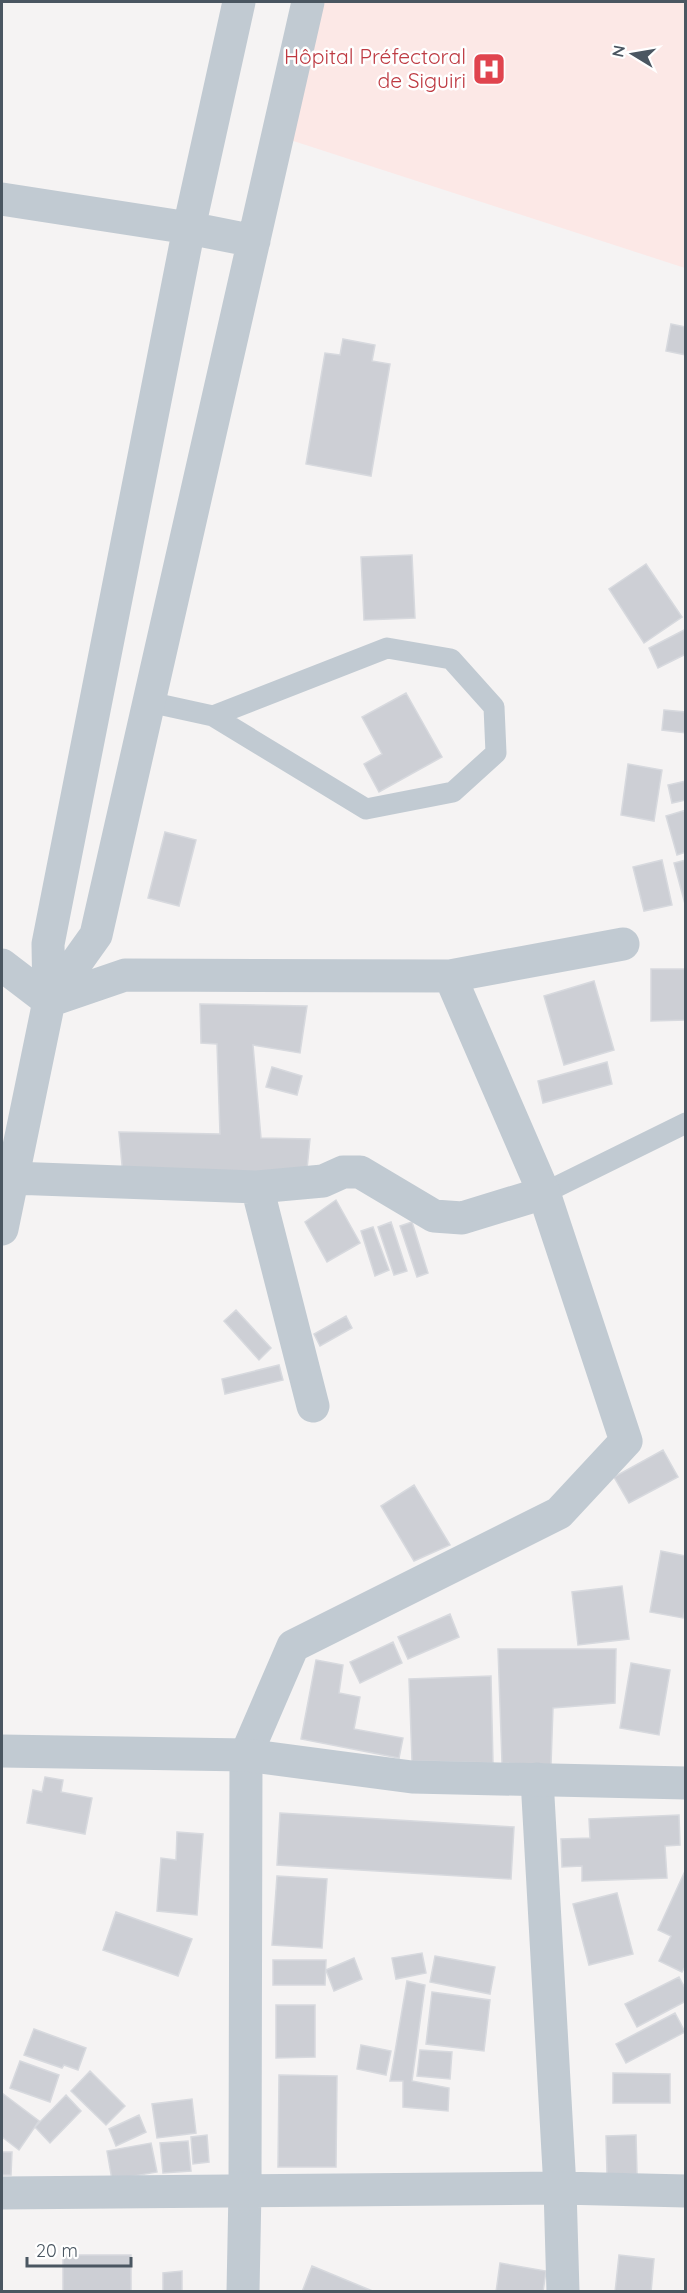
<svg xmlns="http://www.w3.org/2000/svg" width="687" height="2293" viewBox="0 0 687 2293" font-family="Quicksand,sans-serif">
<style>
.medical{fill:#fce8e6}
.building{fill:#cdcfd5;stroke:#d7d9de;stroke-width:1.5}
.lines{fill:none;stroke-linecap:round;stroke-linejoin:round}
.service{stroke:#c1cad2;stroke-width:21}
.minor{stroke:#c1cad2;stroke-width:33}
.tertiary{stroke:#c1cad2;stroke-width:33}
.labels{text-anchor:middle;stroke-width:5;stroke-linejoin:round;paint-order:stroke}
.health-label{font-size:21px;fill:#be3a42;stroke:#fff;text-anchor:end}
</style>
<rect width="100%" height="100%" fill="#f5f3f3"/>
<path class="medical" d="M308 2H685V268L278 136Z"/>
<path class="building" d="M671 324 686 327V355L666 351Z
M343 339 375 345 372 361 390 364 371 476 306 464 325 353 340 355Z
M412 555 415 618 364 620 361 557Z
M646 564 682 617 644 643 609 589Z
M686 629V654L658 668 649 648Z
M406 693 442 757 379 792 364 764 382 754 362 717Z
M664 710 686 712V733L662 730Z
M628 764 662 770 654 821 621 815Z
M686 781V800L672 803 668 785Z
M686 810V852L677 855 666 816Z
M165 832 196 840 179 906 148 898Z
M662 860 672 905 644 911 633 867Z
M686 860V903L685 904 674 863Z
M651 969H686V1020L651 1021Z
M594 981 614 1050 564 1065 544 996Z
M200 1004 307 1006 300 1053 253 1045 261 1138 310 1139 306 1179 123 1176 119 1132 220 1134 217 1044 201 1043Z
M607 1062 612 1084 543 1103 538 1081Z
M272 1067 302 1076 297 1095 266 1087Z
M336 1200 360 1243 327 1262 305 1222Z
M391 1222 407 1271 394 1275 378 1227Z
M412 1222 428 1273 417 1277 400 1226Z
M373 1227 389 1270 375 1276 361 1231Z
M236 1310 271 1348 259 1360 224 1321Z
M346 1316 352 1328 320 1346 314 1334Z
M279 1365 283 1380 225 1394 222 1379Z
M663 1450 678 1477 629 1503 614 1477Z
M414 1485 450 1545 414 1561 381 1506Z
M661 1551 686 1556V1606L683 1618 650 1612Z
M622 1586 629 1639 578 1645 572 1592Z
M450 1614 459 1637 408 1659 398 1637Z
M393 1642 402 1663 360 1683 350 1662Z
M498 1649H616L615 1703 553 1708 551 1765 502 1763Z
M316 1660 343 1665 339 1693 360 1697 354 1729 403 1738 399 1758 301 1739Z
M631 1663 670 1670 659 1735 620 1728Z
M491 1676 493 1763 412 1761 409 1679Z
M45 1777 63 1780 61 1792 92 1798 85 1834 27 1823 33 1790 42 1792Z
M280 1813 514 1827 511 1879 277 1865Z
M679 1815 680 1845 665 1846 667 1878 582 1881V1866L562 1867 561 1839 590 1838 589 1819Z
M177 1832 203 1834 197 1915 157 1911 161 1858 176 1860Z
M685 1871 686 1965 682 1972 659 1961 671 1936 658 1930Z
M277 1876 327 1879 322 1948 272 1945Z
M617 1893 633 1954 589 1965 573 1904Z
M116 1912 192 1939 178 1976 103 1950Z
M422 1953 426 1973 396 1979 392 1958Z
M435 1956 495 1967 490 1994 430 1982Z
M354 1958 362 1979 334 1991 326 1970Z
M273 1960H326L325 1985H273Z
M679 1977 686 1990V2001L637 2027 625 2004Z
M407 1981 425 1985 412 2081 449 2088 448 2111 403 2107V2081H390Z
M432 1992 490 2000 484 2051 426 2044Z
M276 2005H315V2057L276 2058Z
M675 2013 685 2032 626 2063 616 2044Z
M34 2029 86 2048 78 2070 64 2065 62 2068 24 2055Z
M361 2045 391 2051 386 2075 357 2069Z
M420 2050 452 2052 450 2079 417 2076Z
M20 2061 59 2075 50 2102 10 2088Z
M90 2071 125 2106 106 2125 71 2091Z
M613 2073 670 2074V2103H613Z
M279 2075 337 2076 336 2167H278Z
M2 2093 39 2121 19 2150 2 2137Z
M66 2095 81 2111 50 2143 35 2127Z
M192 2099 196 2133 157 2138 152 2104Z
M139 2115 146 2132 116 2146 109 2129Z
M207 2135 209 2162 193 2164 191 2137Z
M636 2135 637 2174H607L606 2136Z
M188 2141 191 2171 163 2173 160 2143Z
M151 2143 157 2172 112 2180 107 2151Z
M2 2152H12L11 2175H2Z
M63 2255H131V2292H63Z
M619 2255 654 2259 651 2292H615Z
M500 2263 546 2271 543 2292H496Z
M312 2266 375 2292H302Z
M182 2271V2292H163V2273Z"/>
<g class="lines">
<path class="service" d="M149 702 213 716 366 809 453 792 496 753 494 707 451 659 387 648 213 716
M544 1193 686 1123"/>
<path class="minor" d="M2 199 189 228 254 241
M2 965 49 1001
M49 1001 96 935 308 2
M49 1001 125 975 450 976 623 944
M12 1178 257 1187 323 1181 343 1172H360L434 1216 462 1218 544 1193
M257 1187 313 1406
M2 1229 49 1001 48 944 189 228 239 2
M537 1779 560 2188 563 2292
M2 2193 560 2188 686 2191
M243 2292 245 2190 246 1755 293 1646 559 1513 626 1441 544 1193 450 976"/>
<path class="tertiary" d="M2 1751 246 1755 412 1777 686 1783"/>
</g>
<defs>
<g id="hospital-square" transform="scale(1.725)"><rect x="-9" y="-9" width="18" height="18" rx="4" fill="#e0444e" stroke="#fff"/><path d="M-5-5h3v3.5h4V-5h3V5h-3V1.5h-4V5h-3Z" fill="#fff"/></g>
</defs>
<g fill-rule="evenodd">
<use href="#hospital-square" x="489" y="69"/>
</g>
<g class="labels">
<g class="health-label">
<text x="466" y="64">Hôpital Préfectoral<tspan x="466" dy="24">de Siguiri</tspan></text>
</g>
</g>
<rect width="687" height="2293" fill="none" stroke="#4a5661" stroke-width="6"/>
<g transform="translate(633 54) rotate(281)" stroke="#ffffff" stroke-width="4.5" paint-order="stroke">
<path d="M0-4.5L10 22L0 15L-10 22Z" fill="#4a5661"/>
<text y="-9" font-size="16" font-weight="bold" text-anchor="middle" fill="#4a5661">N</text>
</g>
<path d="M27 2257v9h104v-9" fill="none" stroke="#4a5661" stroke-width="3"/>
<text x="36" y="2257" font-size="18" fill="#4a5661" stroke="#ffffff" stroke-width="4.5" paint-order="stroke">20 m</text>
</svg>
